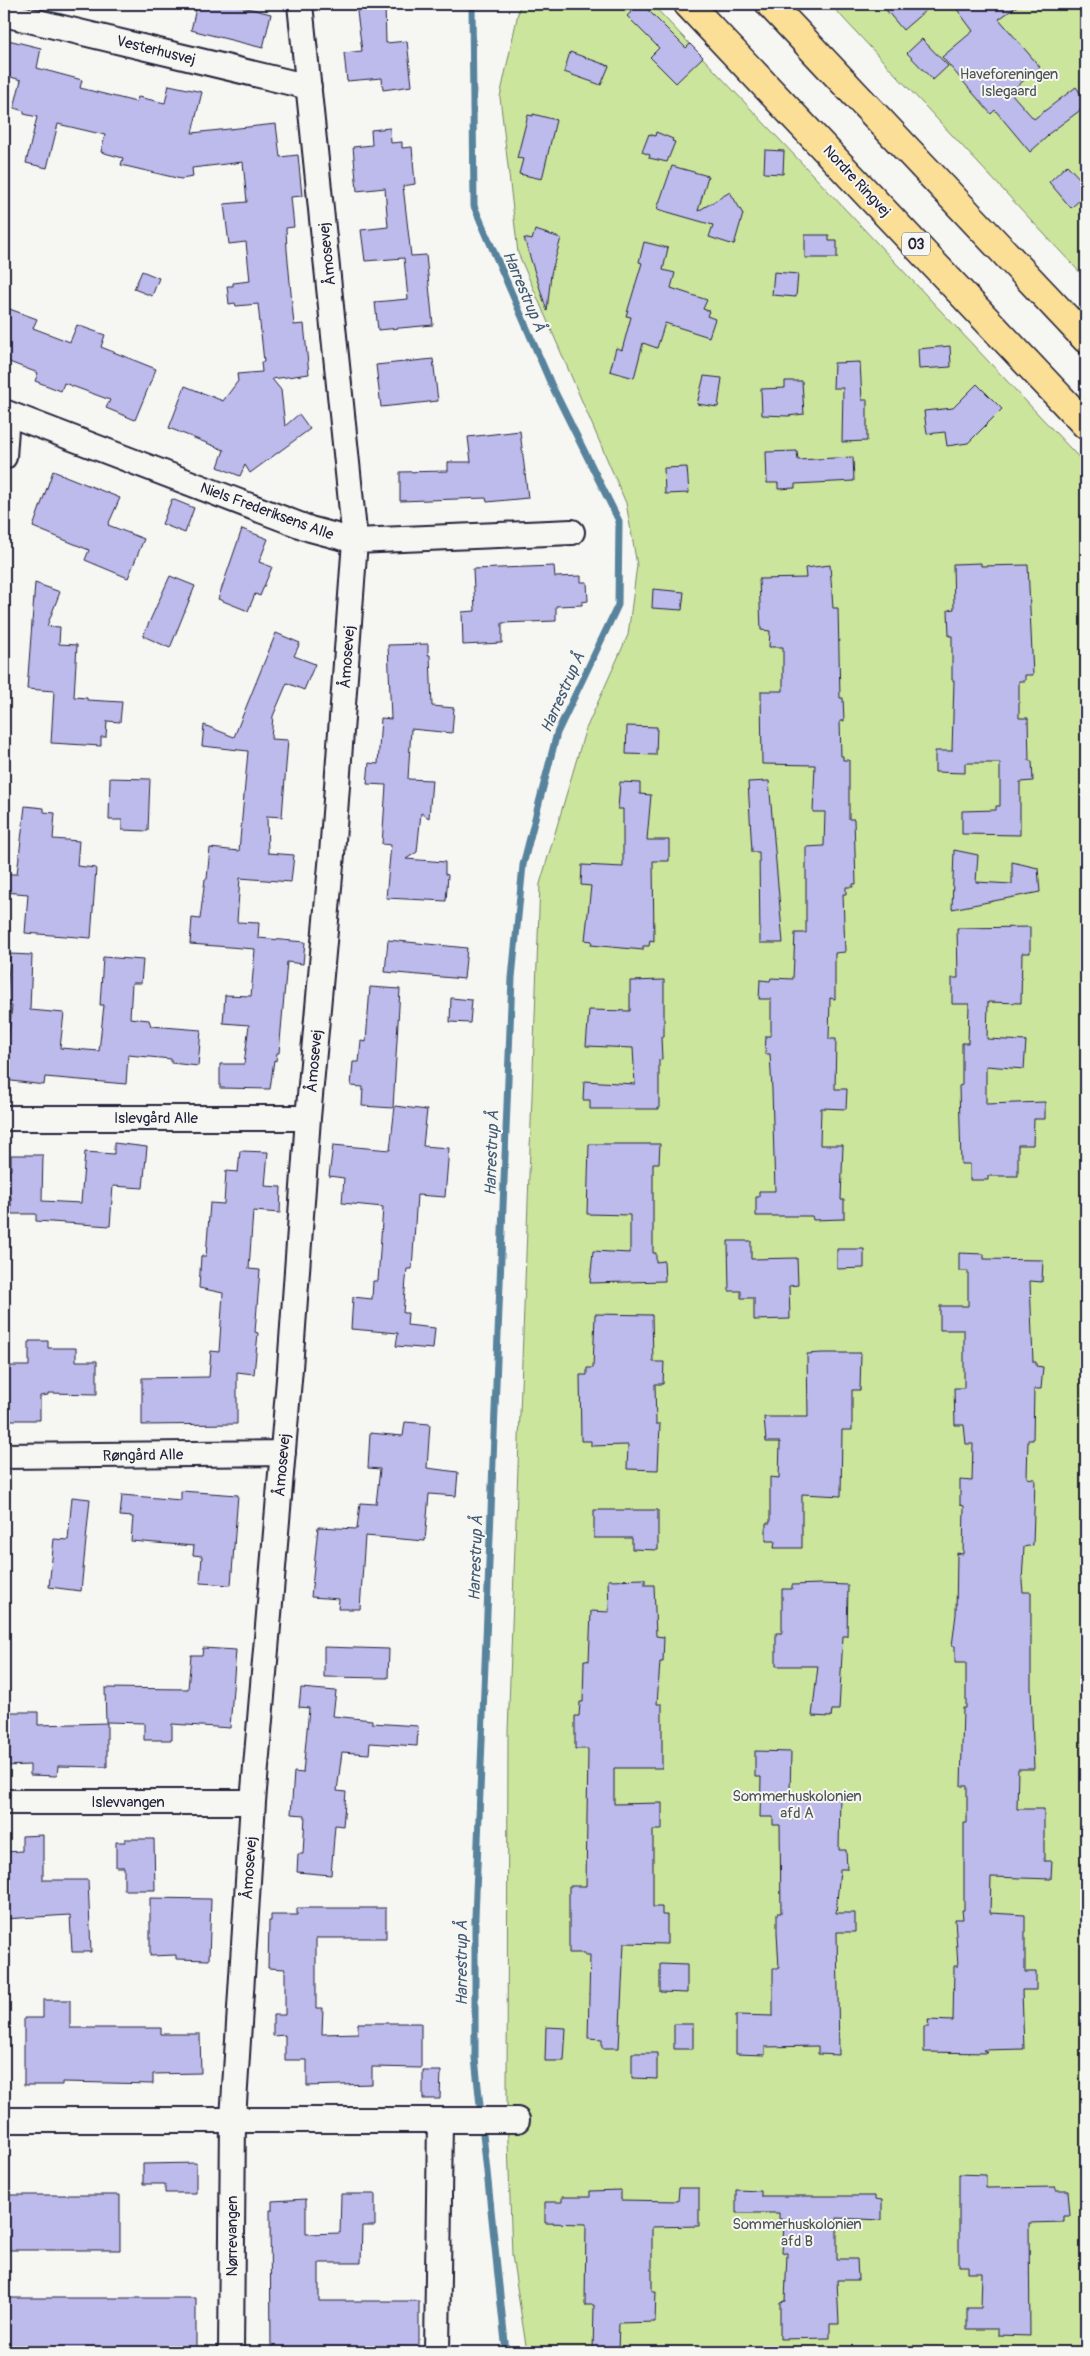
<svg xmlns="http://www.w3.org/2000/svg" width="1090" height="2356" viewBox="0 0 1090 2356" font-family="Pangolin,sans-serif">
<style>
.green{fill:#cbe59c;stroke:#76846c}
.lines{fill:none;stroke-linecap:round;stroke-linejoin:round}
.stream{stroke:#59839d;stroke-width:7}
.building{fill:#bdbaec;stroke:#22223b}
.minor-casing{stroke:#22223b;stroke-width:28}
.primary-casing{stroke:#22223b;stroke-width:31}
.minor{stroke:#f6f6f2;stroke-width:24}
.primary{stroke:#fbdf96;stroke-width:28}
.labels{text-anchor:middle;stroke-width:4;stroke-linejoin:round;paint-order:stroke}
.shield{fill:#f6f6f2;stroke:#626272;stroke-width:1}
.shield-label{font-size:14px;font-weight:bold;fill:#22223b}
.street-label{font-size:15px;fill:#22223b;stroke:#f6f6f2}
.park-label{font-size:15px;fill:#4c5353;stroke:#f6f6f2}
.water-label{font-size:16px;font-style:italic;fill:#425a74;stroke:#f6f6f2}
</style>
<rect width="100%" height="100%" fill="#f6f6f2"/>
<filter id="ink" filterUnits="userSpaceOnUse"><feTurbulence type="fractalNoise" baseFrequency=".02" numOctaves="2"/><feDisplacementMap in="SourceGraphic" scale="10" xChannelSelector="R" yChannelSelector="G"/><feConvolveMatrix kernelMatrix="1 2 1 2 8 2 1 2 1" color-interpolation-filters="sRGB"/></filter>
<g filter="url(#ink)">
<path class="green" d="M520 4H652L1086 465V2352H527L512 2255 507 2114 508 1732 540 884 585 731 628 635 637 565 626 503 518 253 500 97Z
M830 4H1086V280V279Z"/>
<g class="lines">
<path class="stream" d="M472 4 474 206 551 384 619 521 618 605 557 733 523 865 512 978 475 1918V2058L506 2352"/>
</g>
<path class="building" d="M197 4H231L271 14 263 48 191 30Z
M356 4H385L386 43 407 41 412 86 383 90 382 78 347 81 344 53 362 51Z
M639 4H642L686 48 690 44 703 57 676 83 650 57 659 48 627 16Z
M881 4H933L903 30Z
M953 4H1020L999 19 1040 67 1010 92 1034 119 1076 87 1086 101V106L1047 135 1048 136 1030 152 995 110 991 114 942 57 973 31Z
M4 39 41 48 37 68 82 80 80 88 136 102 138 97 165 103 169 85 202 92 192 133 276 124 280 157 298 155 302 196 291 197 294 227 286 228 287 250 294 325 304 324 309 374 272 379 281 390 285 426 299 414 310 429 250 473 245 465 240 476 218 467 224 450 169 428 185 386 223 401 238 381 237 374 262 372 261 362H264L258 304 236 306 235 303 229 304 227 286H233V283L250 281 246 242 229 244 224 204 247 202 243 162 192 168 193 177 181 179 121 165 123 158 101 152 105 135 58 124 47 168 26 163 37 117 24 114V111L14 108 21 80 4 75Z
M922 39 948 66 933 80 907 53Z
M570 52 609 66 601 85 564 72Z
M533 114 556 120 542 179 519 174 523 159 517 158 528 115 533 116Z
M390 128 391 143 402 142V148L412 147 415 184 403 186 411 256 426 255 433 325 378 330 375 302 408 299 404 258 365 261 361 230 388 227 385 188 357 191 353 147 372 145 371 130Z
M656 132 673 139 672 141 675 142 667 162 649 158 650 155 642 152 649 134 655 136Z
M765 150 784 151 783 174 764 173Z
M1067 165 1083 182 1082 198 1071 208 1049 182Z
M672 166 708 176 698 211 730 192 743 214 734 245 709 237 713 225 657 209Z
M535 230 561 238 551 274 547 311 524 238 532 240Z
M805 235H829V241H837V258H805Z
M644 242 668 248 663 270 675 273 671 288 707 300 703 309 709 311 707 316 715 319 709 337 665 323 657 348 643 343 634 378 610 371 616 348 622 350 631 317 626 316 642 263 639 262Z
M142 271 159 278 152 296 134 289Z
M774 272 798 274 796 297 772 295Z
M4 307 37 319 33 328 70 342 77 325 105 335 101 347 156 369 135 420 106 408 110 400 64 383 61 391 35 381 38 373 4 360Z
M950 346 951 367 919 369 918 349Z
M433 359 438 401 381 407 376 365Z
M860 362 862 400H867V441L842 442 843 388H833L834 363Z
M704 376 722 378 718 407 697 404Z
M785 381H802L804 414 788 416 762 415 761 389 785 388Z
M977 384 1002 409 968 443 947 446 945 432 927 434 924 411 953 408Z
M520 431 528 498 487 502 486 498 400 501V472L448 471V462H471L468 437Z
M797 451 798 460 853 457 854 481 795 484V488L778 489V483H767L766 452Z
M687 467 689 493 665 494 664 468Z
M53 471 120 498 108 525 144 539 128 578 85 560 89 550 33 527Z
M172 499 194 508 185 533 162 524Z
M242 529 268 539 259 562 272 567 260 596 255 594 248 611 218 599Z
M981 563V566L1028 565 1033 675H1025V681H1019V718H1028L1029 761H1032L1033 781 1020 782V835L962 834V811L996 810V806H1000V763H965V773L935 772V751H952L954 680H952V636H949L948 610 954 609 953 564Z
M830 565 833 608H838L840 698H843L844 721H840L841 756H843V760H849V819H854L856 884H853V887H846V894H843L845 952 835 953V999L830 998 829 1039H836L835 1089H847L846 1109 821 1108 820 1145H843L841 1200H844V1219L813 1220 812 1216H756V1197H759V1191H775L772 1090 770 1054H765L766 1036H771V999H759L760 980 770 981 771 978 793 979 795 933H806V847L824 846 825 812H813L815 765 762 764 761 691H783V647H769L770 631 761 630 759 579 806 578 805 568Z
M554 566 555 577 581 576V582H587L588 601 582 602V605L556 606V621L502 623V643L463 645 462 612 475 611 473 569Z
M170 576 195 586 170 648 143 636Z
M35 583 60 592 47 626 60 627 59 644 77 645 74 697 87 698V700L122 702 120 722 107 721 106 737H101V746L51 743 54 691 27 689Z
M653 589 684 592 682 610 652 608Z
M276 633 300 643 294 656 315 664 304 690 287 683 273 716 271 739 288 740 282 817 267 816 268 853 294 855 291 882 240 878 237 922 259 923 258 938 305 942 303 964 287 962 279 1053H277L276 1061 274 1060 270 1089 220 1088V1064H244L249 1025 223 1023 225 995 251 996 255 949 190 944 192 918 200 919 205 879H207L210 848 239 851 248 751 202 746 204 725 234 737Z
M428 644V655H430L432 706 454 708 452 733 411 729 408 779 432 780 429 818 421 813 417 852 406 859 445 862V874L448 875 446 901 386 898 391 845 382 844 386 785 367 784 369 763 378 764 381 718 391 719 388 645Z
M627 726 657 727 656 755 626 754Z
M110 778 150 779 148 831 122 830V820H109Z
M769 781 783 943H760L759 852H752L748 782Z
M620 782 640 783V794L651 795 647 840H669V861H653L654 941 650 940 649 946H643V950L591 945 592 941 585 940 591 886 581 885 582 865 623 867V809H618Z
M25 806 44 808V812L55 813 53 839 79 841 77 866 96 868 91 938 25 933 28 894 4 892 6 874H17Z
M954 850 978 855 976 882 1012 884V862L1038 868 1040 892 952 909Z
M1030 927V953H1022L1021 1003 988 1002 987 1039 1026 1041 1024 1069 986 1066V1104L1045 1102V1119H1034L1033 1145H1018V1176H988V1180H970V1164H961L959 1086 962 1085V1043H968L969 1004H952V978H958L957 928Z
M388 940 467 948 464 979 385 972Z
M10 954 32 955 30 1010 64 1013 60 1048 99 1051 104 1005H100L103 957 143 960 141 983H132L130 1018 149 1020 151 1026 201 1030 198 1066 171 1063V1059L128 1055 126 1084 45 1077 44 1085 4 1080 12 1006 6 1005Z
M664 980V1037H661L662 1059 659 1060V1109H590V1100H583L584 1081 635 1084 633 1048 586 1046 589 1010 630 1011V981Z
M370 987 400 989 393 1108 362 1106 363 1087 351 1086 353 1062H359L361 1041 366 1042Z
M451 998 472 1000 470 1023 450 1022Z
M395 1106 427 1110 423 1146 449 1148 445 1197 417 1195 412 1269H407L403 1313H408L407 1325 435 1328 433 1349 396 1346 398 1333 351 1329 353 1297 372 1299 373 1281H378L383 1207 342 1203 344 1178 329 1176 333 1145 390 1150Z
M114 1143 147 1147 143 1188 113 1186 110 1226 36 1221V1214H11V1196H4V1170H11V1155H43L42 1201 81 1203 85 1152 114 1154Z
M589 1144H660L659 1163H653V1253H656V1262L664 1261 665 1281 590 1283 593 1251 630 1253V1215L587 1214Z
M240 1151 268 1152 265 1186 281 1187 280 1213 253 1211 249 1269 260 1270 255 1332 258 1333 254 1374 237 1372V1424L142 1425V1378L209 1377 211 1351 219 1352 223 1293 199 1288 201 1256H206L210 1203 224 1204 226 1171 238 1172Z
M728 1241H751V1259L797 1258 798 1285 789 1286 790 1319 754 1320V1298H741V1291H729Z
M837 1249H864V1268L837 1269Z
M959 1253 984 1254V1259L1043 1260 1042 1282 1030 1281 1033 1362H1036V1366L1043 1367 1041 1389H1034L1033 1440H1028L1027 1478 1035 1479 1033 1545 1024 1547 1022 1581 1023 1592H1031V1687L1034 1769H1018L1017 1809H1044V1861H1052L1051 1879 991 1877 990 1913 1025 1915V1972H1036V1990H1022L1024 2049 983 2050 988 2053 924 2052V2027H929L928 2020 953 2021 954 1966H958L955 1919H963L962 1910H964V1823H967V1786H961L963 1708H966V1663H955V1646H952L956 1614 957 1553 963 1554 964 1506 960 1505V1480L972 1481 973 1444H966L964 1425H955L954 1388H964V1330H940V1306H968V1271H959Z
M595 1314 652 1315 653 1362H664L663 1384H655L656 1424H660L658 1470 627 1469 628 1445 591 1446V1441H581L580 1375H587V1368H593Z
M29 1341H48V1348H76V1361H97V1394L48 1393V1395L40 1396V1420H7V1366H29Z
M822 1353H861L860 1390H852V1430H842L841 1496 802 1494V1548H774L775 1541H766V1523H770V1477L779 1478 780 1442H766L764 1417H808L807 1354Z
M405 1422 430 1424 427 1468 458 1472 456 1496 429 1494 425 1541 365 1536 360 1609H338L339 1599 311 1597 318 1527 357 1529 360 1503 376 1504 380 1469 368 1468 370 1433 403 1436Z
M181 1491 238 1495 231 1585 200 1583 202 1556 193 1555 194 1546 131 1541 133 1517 120 1516 122 1495 181 1500Z
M72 1497 90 1499 81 1591 49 1587 54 1539 68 1540Z
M594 1510H658V1550L632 1549V1538H594Z
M645 1579V1585H654L656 1636 664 1637 663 1662H660L657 1704H662V1768H614V1804L662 1803V1830H653V1907H662V1915H667V1944L624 1943 619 2048H602V2039L588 2038 590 1955H585V1953H569V1886H586L588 1749H575V1716H579L580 1702H583L584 1660 589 1661 591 1611 609 1612 608 1580Z
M821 1584 848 1585 847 1636H843L839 1710H832L831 1717 812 1716 818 1666H776V1633H782V1589H792V1585Z
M324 1647 389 1649 388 1678 324 1677Z
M203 1648 236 1650 230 1728 172 1724V1740H144V1723L106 1722 105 1688 188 1689 191 1655H202Z
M301 1688 336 1691 333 1716 372 1720V1723L418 1726 417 1746 370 1743 369 1754 342 1752 337 1791 346 1792 343 1826 335 1825 331 1875 297 1872 298 1854H303L305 1815 291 1814 294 1772 303 1773 309 1708 299 1707Z
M4 1712H38V1725L107 1723V1767L58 1766 57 1776 30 1775V1765L4 1766Z
M755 1751 791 1752 790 1793 840 1794 839 1850H846L847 1869H840L836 1913H855V1932H837L839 2055 818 2054V2046L765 2047V2055L736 2054V2015L773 2016V1968H779L777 1933V1913H781L780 1825H773V1817H760L761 1777H755Z
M43 1835V1880H88L91 1952H72L70 1915 4 1919V1852L22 1851V1836Z
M125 1839H154L155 1890H124V1867H116V1842H125Z
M150 1898 211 1899 209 1960 176 1959V1955L150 1956Z
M297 1908H386V1938H316V2008H323L322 2034 358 2033V2023H421V2068L372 2067V2084L307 2086V2060H285V2035L273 2036V2015H285V1969L268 1968 269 1921H271V1915H297Z
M660 1964 687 1965V1993L660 1992Z
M43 2000H70V2028H161V2034H200L201 2073 153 2074V2084L62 2082V2085H24V2018H43Z
M674 2024H693V2049H674Z
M546 2027 566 2028 564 2061H545Z
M632 2053H657V2079L632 2078Z
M423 2071H441L440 2099H423Z
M196 2163V2193H165V2184H143V2164Z
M959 2174 986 2175V2188L1056 2187V2190H1068L1070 2216H1064V2222L1029 2223 1030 2336 998 2335V2329H967V2308H981L982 2273H968V2266H959Z
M679 2188H699V2226L652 2227V2292H656L655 2322 619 2323 618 2351 593 2352 594 2305H585L586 2224 545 2223V2202H562V2197H590V2191L621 2190V2200L678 2201Z
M736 2190 761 2191V2196H875V2199L882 2200V2220L837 2218V2259H857L858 2280H837L839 2324H830V2338L780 2339V2302L785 2301 787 2253 782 2252 784 2227 782 2226V2219H779V2213H736Z
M341 2194H375V2226H362L361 2263H319V2301H419V2352H271L270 2210H272V2201L306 2199V2234L340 2233Z
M4 2195H120V2250H4Z
M4 2298H196V2352H4Z"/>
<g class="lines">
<g class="minor-casing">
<path id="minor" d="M4 14 309 87
M4 412 310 529 355 541 572 532
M4 457 7 414
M4 1118H308
M4 1456 283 1453
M4 1802H253
M4 2120H517
M231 2352 233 2119 253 1802 290 1368 308 1118 332 854 355 541 300 4
M437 2352 440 2120"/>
</g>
<g class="primary-casing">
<path id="primary" d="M688 4 1086 425
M770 4 1086 339"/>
</g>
<use href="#minor" class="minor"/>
<use href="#primary" class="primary"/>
</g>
</g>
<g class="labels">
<rect class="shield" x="902" y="232.5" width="28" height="23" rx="4"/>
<g class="shield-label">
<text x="916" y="249">O3</text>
</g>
<g class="street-label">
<text transform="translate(156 50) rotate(14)" y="5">Vesterhusvej</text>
<text transform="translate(857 181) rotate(47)" y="5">Nordre Ringvej</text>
<text transform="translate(327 254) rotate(-96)" y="5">Åmosevej</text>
<text transform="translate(267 511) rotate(20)" y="5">Niels Frederiksens Alle</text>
<text transform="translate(347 657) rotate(-86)" y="5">Åmosevej</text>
<text transform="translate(314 1061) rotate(-85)" y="5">Åmosevej</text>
<text x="156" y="1123">Islevgård Alle</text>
<text transform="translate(143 1455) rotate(-1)" y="5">Røngård Alle</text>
<text transform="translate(282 1465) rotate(-85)" y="5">Åmosevej</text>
<text x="128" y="1807">Islevvangen</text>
<text transform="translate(249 1868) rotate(-86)" y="5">Åmosevej</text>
<text transform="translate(232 2236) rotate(-90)" y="5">Nørrevangen</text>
</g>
<g class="park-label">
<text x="1009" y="79">Haveforeningen<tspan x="1009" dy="17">Islegaard</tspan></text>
<text x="797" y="1801">Sommerhuskolonien<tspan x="797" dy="17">afd A</tspan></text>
<text x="797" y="2229">Sommerhuskolonien<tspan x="797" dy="17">afd B</tspan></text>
</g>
<g class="water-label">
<text transform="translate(525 291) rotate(67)" y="6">Harrestrup Å</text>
<text transform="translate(562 692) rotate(-66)" y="6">Harrestrup Å</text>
<text transform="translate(491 1153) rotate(-88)" y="6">Harrestrup Å</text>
<text transform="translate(475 1558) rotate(-88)" y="6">Harrestrup Å</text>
<text transform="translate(461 1963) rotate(-90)" y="6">Harrestrup Å</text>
</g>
</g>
<rect width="1090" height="2356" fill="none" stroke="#f6f6f2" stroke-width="20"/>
<rect x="10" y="10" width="1070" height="2336" fill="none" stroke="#22223b" stroke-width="2" filter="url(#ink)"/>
</svg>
